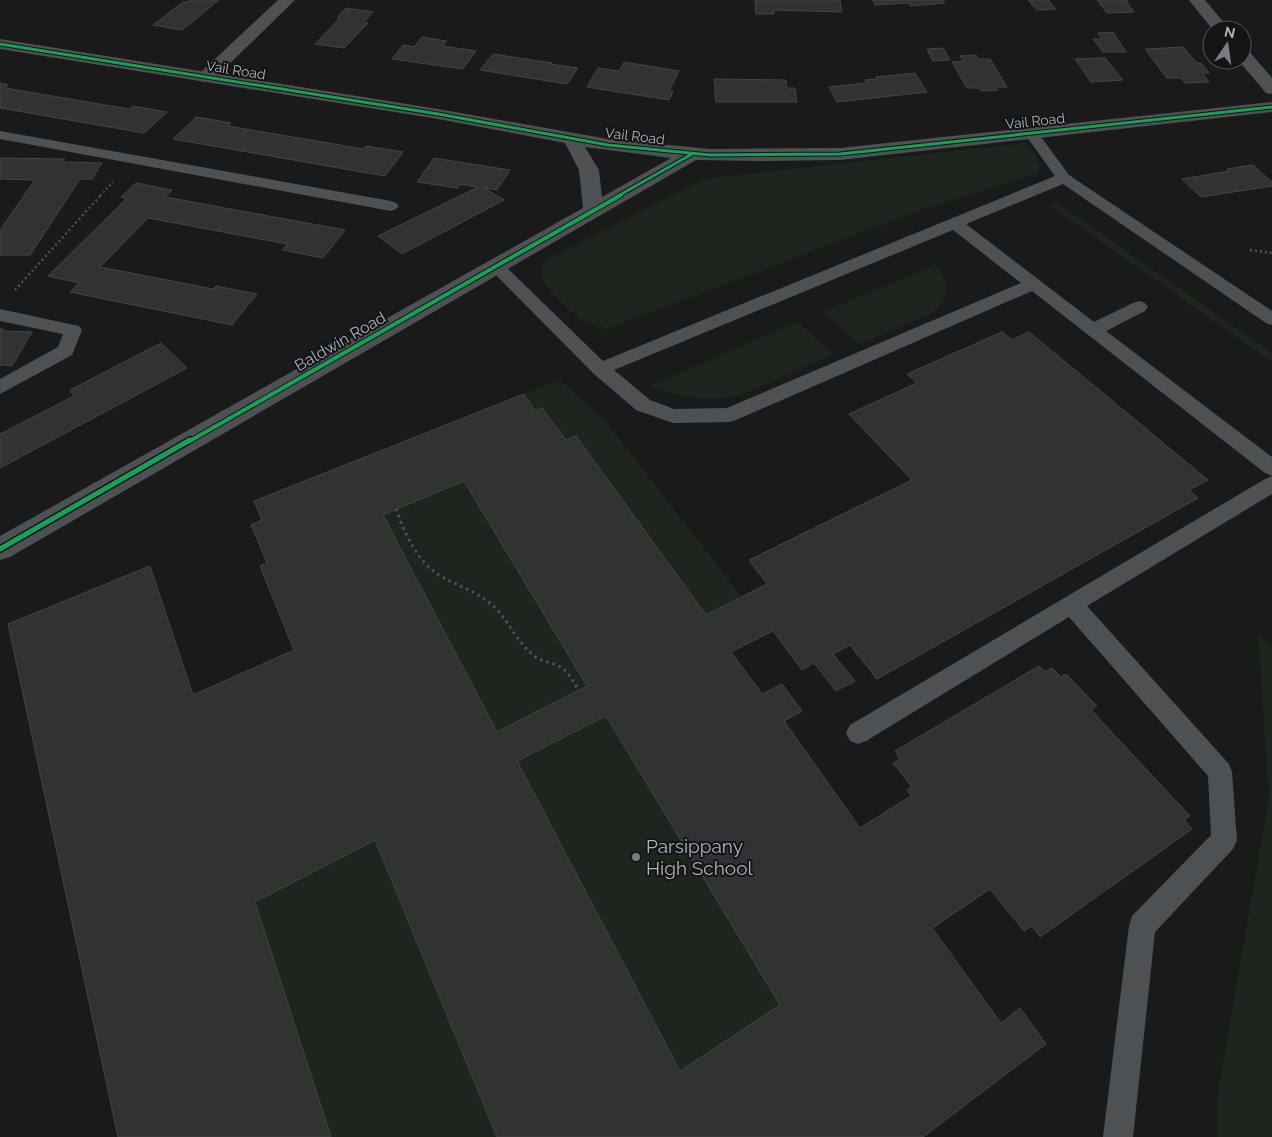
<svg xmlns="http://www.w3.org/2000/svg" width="1272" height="1137" viewBox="0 0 1272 1137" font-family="Raleway,sans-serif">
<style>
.green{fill:#1e251e}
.building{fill:#323232;stroke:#424546;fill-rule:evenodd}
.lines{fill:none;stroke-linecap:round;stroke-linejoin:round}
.path-far2{stroke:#505155;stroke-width:2;stroke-dasharray:2 2.5;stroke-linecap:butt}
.path-far1{stroke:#505155;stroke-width:2.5;stroke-dasharray:2 3;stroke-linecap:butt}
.path{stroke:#505155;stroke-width:3;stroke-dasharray:2.5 4;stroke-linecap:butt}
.service{fill:#4e5153;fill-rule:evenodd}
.minor{fill:#4e5153;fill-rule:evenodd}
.tertiary{fill:#4e5153;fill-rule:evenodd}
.cycleway-far2-casing{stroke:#141416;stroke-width:5}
.cycleway-far1-casing{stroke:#141416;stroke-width:6}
.cycleway-casing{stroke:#141416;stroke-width:8}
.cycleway-far2{stroke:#1a9f57;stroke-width:3}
.cycleway-far1{stroke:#1a9f57;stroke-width:4}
.cycleway{stroke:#1a9f57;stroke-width:5}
.poi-dot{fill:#787d83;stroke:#141416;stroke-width:2}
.labels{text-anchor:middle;stroke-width:4;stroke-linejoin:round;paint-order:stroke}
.far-street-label{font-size:14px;fill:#abb3bb;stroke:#141416}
.street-label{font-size:16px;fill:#abb3bb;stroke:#141416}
.near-poi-label{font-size:19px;fill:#abb3bb;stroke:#141416;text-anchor:start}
</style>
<rect width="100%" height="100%" fill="#1a1a1a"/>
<path class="green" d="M1025 143 1035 154 1040 165 1037 174 923 209 606 329 579 319 552 293 542 280V262L705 179Z
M1056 202 1272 353V362L1049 205Z
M936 265C951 283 949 299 931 314L859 344 823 312Z
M798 322 833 354 736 397 702 399 672 394 650 386Z
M560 380 607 423 742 597 706 615 576 436 566 440 542 408 535 411 524 394Z
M464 481 587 686 497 732 383 515Z
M1258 635 1272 647V1137H1217L1218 1093 1269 797Z
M606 716 780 1005 680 1071 517 761Z
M375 840 497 1137H331L255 902Z"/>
<path class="building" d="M191 0H219L182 30 153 25 183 2H187Z
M755 0H840L842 12 774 10V14H756Z
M873 0H943L945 3 911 6 909 3 875 5Z
M1028 0H1048L1056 9 1037 10Z
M1097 0H1128H1125L1134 12 1107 13Z
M346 8 373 12 364 22 368 23 344 48 315 44 340 18H337Z
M1113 32 1126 52H1103L1093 39H1102L1098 33Z
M422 37 447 41 443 46 476 51 463 69 392 59 403 45 414 47Z
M1183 47 1197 63H1201L1209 73H1202L1209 82 1185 83 1181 78H1167L1145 49Z
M943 48 950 60 933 61 927 49Z
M493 54 552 63 550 64 578 68 567 84 480 70Z
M976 55 978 59H990L1007 87H996L998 90 981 91 979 88H967L952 62 964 61 960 56Z
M1105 58 1123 80 1091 82 1075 59Z
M624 62 679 71 669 91 673 92 669 100 587 87 598 68 619 71Z
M915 73 927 92 837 102 829 87 867 83 865 80 878 79 876 77Z
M714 79 786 80 787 88H795L797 102H716Z
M0 83 8 85 5 88 129 109 133 106 167 112 144 133 0 108Z
M196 117 231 123 228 126 363 149 366 146 403 152 385 176 173 139Z
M0 158 65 159 63 162 102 163 92 179H80L30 255H0V230L35 180 0 179Z
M434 158 510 170 497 190 484 188 504 200 402 254 378 236 478 187 460 184 457 188 417 182Z
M1253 165 1272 182V186L1201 197 1182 179 1229 171 1227 169Z
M136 183 172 190 165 197 345 230 323 258 283 250 287 244 148 218 100 267 213 289 216 286 257 294 232 325 70 292 79 283 48 276 126 199 121 197Z
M0 329H3L2 331 32 332 12 366 0 365Z
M1002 332 1012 340 1029 332 1208 480 1189 490 1198 498 877 679 850 645 833 654 855 681 836 691 814 663 802 670 773 631 731 652 762 694 782 684 802 711 784 721 860 828 911 796 907 790 912 787 893 763 900 759 895 751 1039 666 1045 672 1052 668 1061 677 1066 674 1097 706 1091 710 1190 816 1184 820 1192 829 1040 937 1032 926 1024 931 990 889 932 928 1001 1023 1020 1008 1046 1044 923 1137H497L375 840 255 902 331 1137H118L8 624 150 566 193 695 294 650 260 566 267 563 251 525 262 520 254 501 524 394 535 411 542 408 566 440 576 436 706 615 767 584 749 560 912 480 849 414 917 383 907 374ZM464 481 587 686 497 732 383 515ZM606 716 780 1005 680 1071 517 761Z
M161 343 187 368 0 468V434L74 396 70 390Z"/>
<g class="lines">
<path class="path-far2" d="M100 196 113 182"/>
<path class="path-far1" d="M1250 250 1272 253
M15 290 101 195"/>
<path class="path" d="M396 509C405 535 418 563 442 577 459 586 477 592 492 605 508 619 516 641 533 655 540 661 549 662 557 665 568 670 573 681 579 691"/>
<path class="service" d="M1031 129 1036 130 1069 175 1272 311V325L1266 323 1063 184 966 224 1094 322 1133 303 1139 301 1145 303 1148 307 1145 311 1106 331 1272 457V476L1265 473 1032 291 736 420 729 422 673 423 636 410 594 374 488 267 490 263 496 262 502 263 603 361 1055 176 1024 133 1026 130ZM953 230 1021 283 727 408 674 409 650 400 614 370Z
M0 131 391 201 396 203 399 206 396 209 391 211 0 139Z
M0 309 79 326 82 330 72 355 0 394V379L58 347 63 334 0 321Z
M1272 476V494L1087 606 1229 764 1232 772 1237 840 1233 849 1155 932 1133 1137H1103L1129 926 1132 916 1211 835 1208 776 1069 617 866 741 858 744 850 741 846 733 850 725 1265 479Z"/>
<path class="minor" d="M278 0H295L212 81 206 82 200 81 197 77 200 73Z"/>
<path class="tertiary" d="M1189 0H1205L1230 30H1213Z
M0 39 438 109 608 139 710 149 840 148 1272 102V112L840 160 762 161 696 160 10 557 0 560V536L583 208 579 170 565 143 438 119 0 49ZM585 147 671 158 602 197 599 170Z
M1242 49 1248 50 1272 78V94L1266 93 1238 60H1242Z"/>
<g class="cycleway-far2-casing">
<path id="cycleway-far2" d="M0 44 438 114 608 145 710 155 840 154 1272 107
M618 196 692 154"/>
</g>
<g class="cycleway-far1-casing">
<path id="cycleway-far1" d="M188 442 621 195"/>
</g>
<g class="cycleway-casing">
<path id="cycleway" d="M0 549 190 440"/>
</g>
<use href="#cycleway-far2" class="cycleway-far2"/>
<use href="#cycleway-far1" class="cycleway-far1"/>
<use href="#cycleway" class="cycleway"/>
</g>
<circle class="poi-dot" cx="636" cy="857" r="5"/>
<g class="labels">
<g class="far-street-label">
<text transform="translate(236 70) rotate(9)" y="5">Vail Road</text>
<text transform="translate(1035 121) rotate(-6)" y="5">Vail Road</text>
<text transform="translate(635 136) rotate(7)" y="5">Vail Road</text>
</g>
<g class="street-label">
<text transform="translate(340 341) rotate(-30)" y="6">Baldwin Road</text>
</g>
<g class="near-poi-label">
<text x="646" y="853">Parsippany<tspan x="646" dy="22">High School</tspan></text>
</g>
</g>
<g transform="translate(1227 45) rotate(13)"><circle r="24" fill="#141416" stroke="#505458"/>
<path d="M0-4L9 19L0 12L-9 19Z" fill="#787d83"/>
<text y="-8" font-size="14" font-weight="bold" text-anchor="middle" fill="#abb3bb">N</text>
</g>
</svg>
